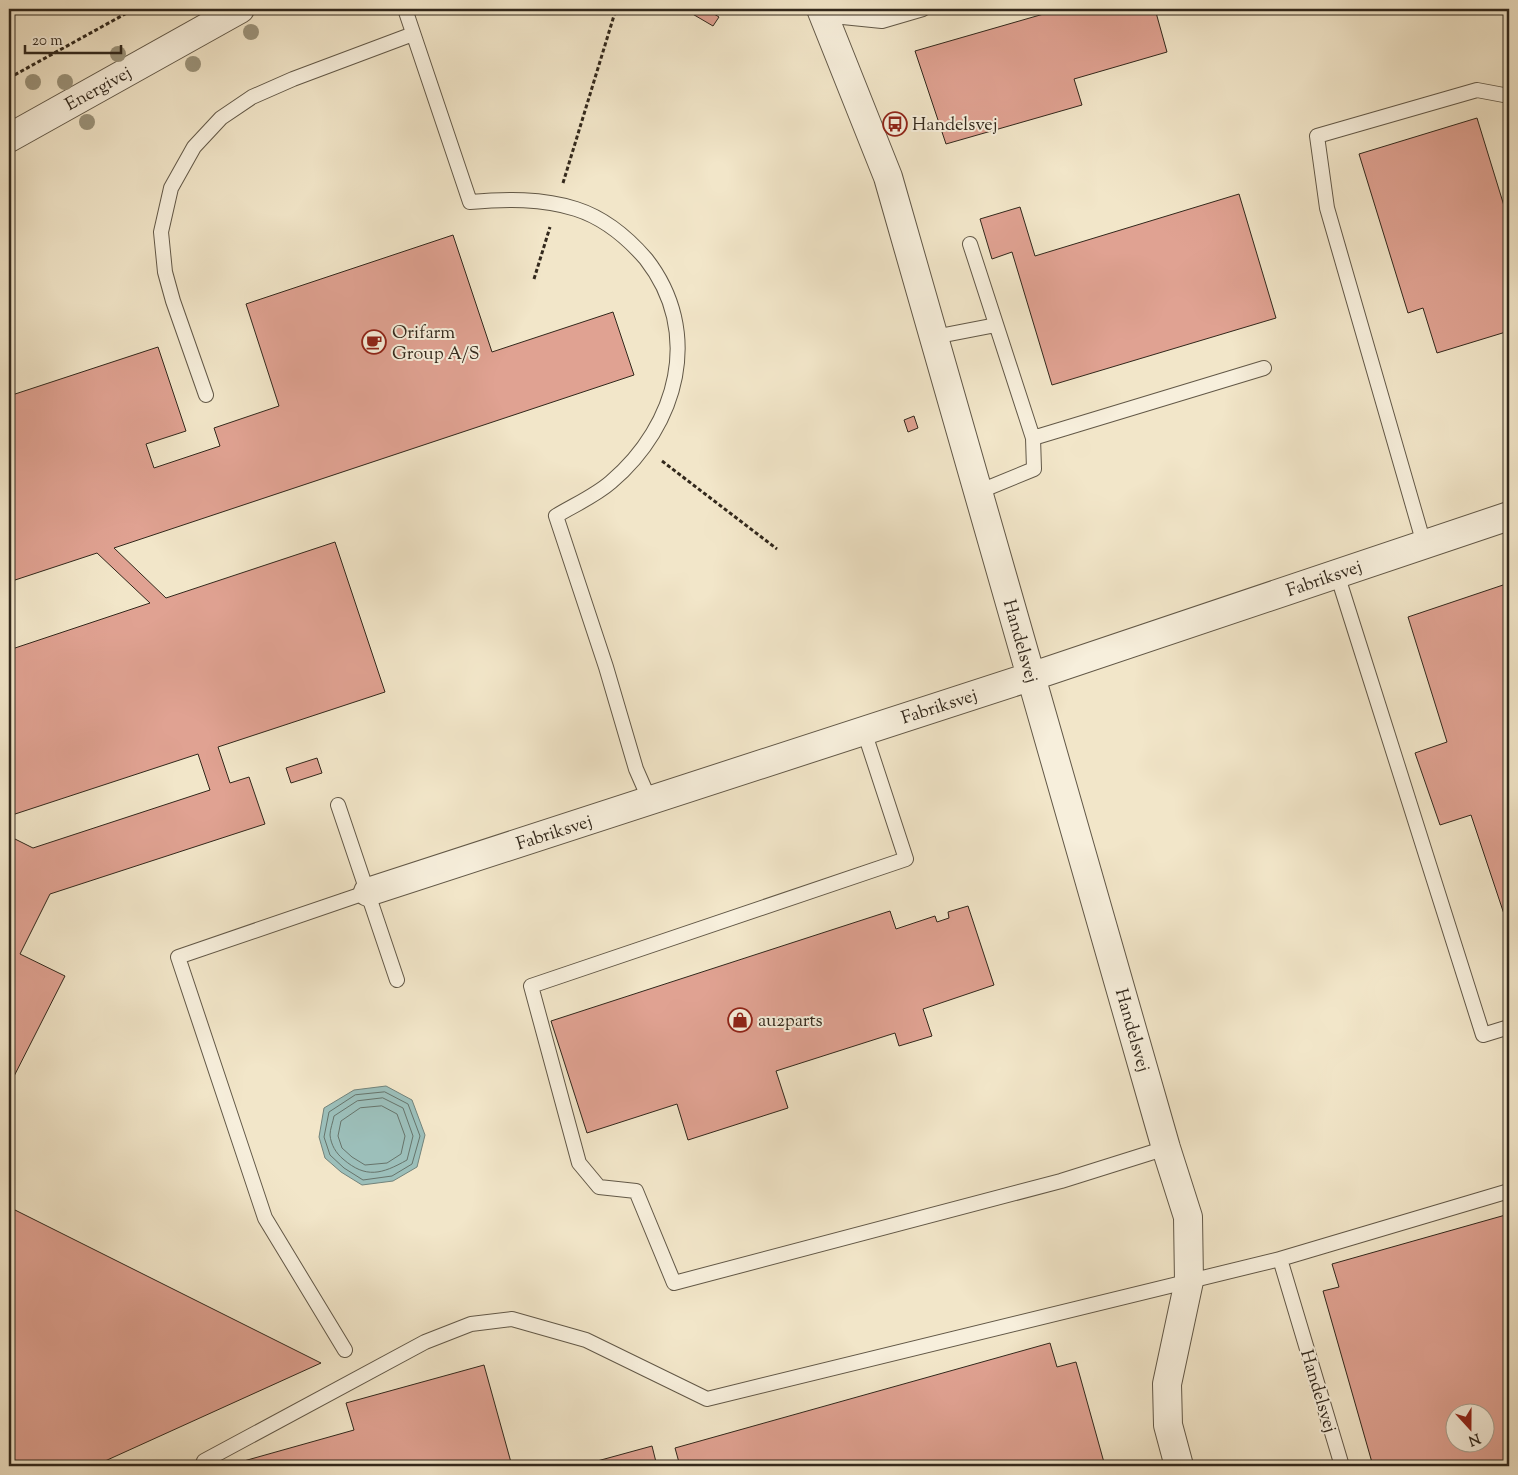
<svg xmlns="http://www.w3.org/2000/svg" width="1518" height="1475" viewBox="0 0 1518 1475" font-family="'Sorts Mill Goudy',serif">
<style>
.water{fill:#9cbfba;stroke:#72837b}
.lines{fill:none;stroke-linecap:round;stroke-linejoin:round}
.shore{stroke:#67746b;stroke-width:1}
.building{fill:#e0a292;stroke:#32281c;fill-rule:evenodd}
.service-casing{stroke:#625847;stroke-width:16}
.minor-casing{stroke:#625847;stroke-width:30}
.tertiary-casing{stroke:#625847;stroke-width:30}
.path{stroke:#32281c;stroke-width:3;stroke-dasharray:4 2.5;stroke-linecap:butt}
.service{stroke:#f7efdc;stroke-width:14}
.minor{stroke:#f7efdc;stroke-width:28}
.tertiary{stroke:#f7efdc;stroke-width:28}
.tree{fill:#9b937a}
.labels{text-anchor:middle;stroke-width:4;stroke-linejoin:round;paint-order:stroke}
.street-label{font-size:18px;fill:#32281c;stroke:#f7efdc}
.poi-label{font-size:18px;fill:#32281c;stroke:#f7efdc;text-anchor:start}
</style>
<rect width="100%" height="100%" fill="#f2e6c9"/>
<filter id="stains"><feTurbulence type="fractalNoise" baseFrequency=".004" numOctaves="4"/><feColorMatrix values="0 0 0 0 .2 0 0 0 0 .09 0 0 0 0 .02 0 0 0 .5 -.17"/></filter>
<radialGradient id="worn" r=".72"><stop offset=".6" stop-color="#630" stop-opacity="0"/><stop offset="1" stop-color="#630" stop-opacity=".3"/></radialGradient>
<path class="water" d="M386 1086 412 1100 425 1135 417 1167 393 1181 362 1185 341 1172 325 1158 319 1137 324 1108 354 1090Z"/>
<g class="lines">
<path class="shore" d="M385 1092 408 1104 420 1136 412 1164 392 1176 363 1180 344 1168 330 1155 324 1137 329 1112 355 1095Z
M383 1098 403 1108 413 1136 407 1160C382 1174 366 1179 343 1159 336 1153 331 1145 330 1135 330 1129 333 1122 334 1116L357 1101Z
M382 1106 397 1114 405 1136 401 1154 387 1163 365 1165 352 1157 342 1148 338 1136 341 1121 360 1108Z"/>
</g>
<path class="building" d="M684 9H706L719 17 713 26Z
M1053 9H1155L1167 52 1074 79 1082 105 946 144 915 51 1054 11Z
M1477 118 1509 222V331L1437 353 1423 308 1408 313 1359 154Z
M1239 194 1276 318 1052 385 1012 252 992 259 980 219 1020 207 1035 256Z
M453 235 492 352 613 312 634 375 114 548 166 598 335 542 385 692 218 747 230 783 249 777 265 824 50 894 20 954 65 976 9 1086V836L33 848 210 790 198 754 9 816V650L150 603 97 553 9 582V396L158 347 186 431 146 444 154 468 220 446 214 428 279 406 246 304Z
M914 416 918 428 908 432 904 420Z
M1509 583V929L1471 815 1440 825 1415 753 1447 742 1408 617Z
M317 758 322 773 291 783 286 768Z
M968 906 994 985 923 1009 932 1036 899 1046 895 1033 776 1071 788 1108 688 1140 677 1104 587 1133 551 1021 890 911 896 929 935 916 937 922 949 918 948 912Z
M9 1207 321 1363 94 1466H9Z
M1509 1214V1466H1373L1323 1291 1339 1287 1332 1264ZM1456 1412H1486V1442H1456Z
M1050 1343 1057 1367 1076 1362 1105 1466H680L675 1448Z
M484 1365 512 1466H226L354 1430 346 1403Z
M652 1446 657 1466H579Z"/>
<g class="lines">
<g class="service-casing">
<path id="service" d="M405 9 470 202C506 199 542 198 576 209 604 218 627 237 646 259 703 332 678 425 611 482 595 496 574 505 556 516L606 667 636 769 650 801
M823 15 882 21 923 9
M970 244 1033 438 1034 469 978 492
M934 337 996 325
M206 395 173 301 165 272 161 232 171 188 194 147 221 118 252 97 293 79 413 34
M1033 438 1264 368
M1424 544 1327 208 1317 136 1477 90 1509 96
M1337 574 1483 1035 1509 1027
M864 731 906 859 531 986 579 1163 599 1187 636 1191 674 1283 1061 1181 1166 1148
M338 805 397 980
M1280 1259 1342 1466
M345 1350 265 1218 178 957 368 892
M202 1466 204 1461 425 1342 471 1324 512 1319 586 1340 707 1399 1280 1259 1509 1191"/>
</g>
<g class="minor-casing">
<path id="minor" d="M821 9 888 177 1166 1148 1188 1217 1189 1281 1167 1384 1168 1425 1179 1466
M368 892 1048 671 1509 516"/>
</g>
<g class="tertiary-casing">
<path id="tertiary" d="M9 138 240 9"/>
</g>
<path class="path" d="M9 78 134 9
M563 183 616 9
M534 279 550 227
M662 461 777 549"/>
<use href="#service" class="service"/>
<use href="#minor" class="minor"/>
<use href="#tertiary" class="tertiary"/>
</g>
<g class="tree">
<circle cx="251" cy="32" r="8"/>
<circle cx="118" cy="54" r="8"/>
<circle cx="193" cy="64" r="8"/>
<circle cx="33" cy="82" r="8"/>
<circle cx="65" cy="82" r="8"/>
<circle cx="87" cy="122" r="8"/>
</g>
<defs>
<g id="bus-ring" transform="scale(1.25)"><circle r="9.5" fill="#f7efdc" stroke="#8f2418" stroke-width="1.5"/><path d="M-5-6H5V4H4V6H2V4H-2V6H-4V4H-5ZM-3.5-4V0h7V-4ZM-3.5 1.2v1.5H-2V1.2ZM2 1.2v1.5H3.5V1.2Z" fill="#8f2418"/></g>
<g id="cafe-ring" transform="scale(1.25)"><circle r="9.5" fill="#f7efdc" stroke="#8f2418" stroke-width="1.5"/><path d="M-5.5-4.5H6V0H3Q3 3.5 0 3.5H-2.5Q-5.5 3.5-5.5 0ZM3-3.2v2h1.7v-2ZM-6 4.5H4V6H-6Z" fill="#8f2418"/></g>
<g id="shop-ring" transform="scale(1.25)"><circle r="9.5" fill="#f7efdc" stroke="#8f2418" stroke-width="1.5"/><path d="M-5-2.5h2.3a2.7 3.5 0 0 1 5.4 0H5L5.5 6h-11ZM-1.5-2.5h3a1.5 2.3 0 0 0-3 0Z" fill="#8f2418"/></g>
</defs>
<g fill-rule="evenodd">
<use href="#bus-ring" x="895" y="124"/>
<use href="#cafe-ring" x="374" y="342"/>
<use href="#shop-ring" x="740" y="1020"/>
</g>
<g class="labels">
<g class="street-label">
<text transform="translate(98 88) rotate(-29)" y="6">Energivej</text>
<text transform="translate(1324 578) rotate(-19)" y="6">Fabriksvej</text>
<text transform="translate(1021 641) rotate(74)" y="6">Handelsvej</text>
<text transform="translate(939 706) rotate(-18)" y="6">Fabriksvej</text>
<text transform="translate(554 832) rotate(-18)" y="6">Fabriksvej</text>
<text transform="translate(1133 1030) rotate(74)" y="6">Handelsvej</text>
<text transform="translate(1319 1391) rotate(73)" y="6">Handelsvej</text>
</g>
<g class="poi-label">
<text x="912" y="130">Handelsvej</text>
<text x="392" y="338">Orifarm<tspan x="392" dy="21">Group A/S</tspan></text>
<text x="758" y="1026">au2parts</text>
</g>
</g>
<rect width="1518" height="1475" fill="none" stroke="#f2e6c9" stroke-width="30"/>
<rect x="10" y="10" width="1498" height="1455" fill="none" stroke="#32281c" stroke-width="2.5"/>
<rect x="15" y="15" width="1488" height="1445" fill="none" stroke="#32281c"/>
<g transform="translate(1470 1428) rotate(159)"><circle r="24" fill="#f7efdc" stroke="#a89f8f"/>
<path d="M0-4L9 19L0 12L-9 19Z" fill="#8f2418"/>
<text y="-8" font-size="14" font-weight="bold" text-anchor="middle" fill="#32281c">N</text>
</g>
<path d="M25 45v8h96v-8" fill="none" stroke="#32281c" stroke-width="2.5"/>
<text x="32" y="45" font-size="15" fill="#32281c" stroke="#f7efdc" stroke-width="4" paint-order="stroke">20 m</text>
<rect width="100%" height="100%" filter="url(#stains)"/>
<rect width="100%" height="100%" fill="url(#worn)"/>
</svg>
